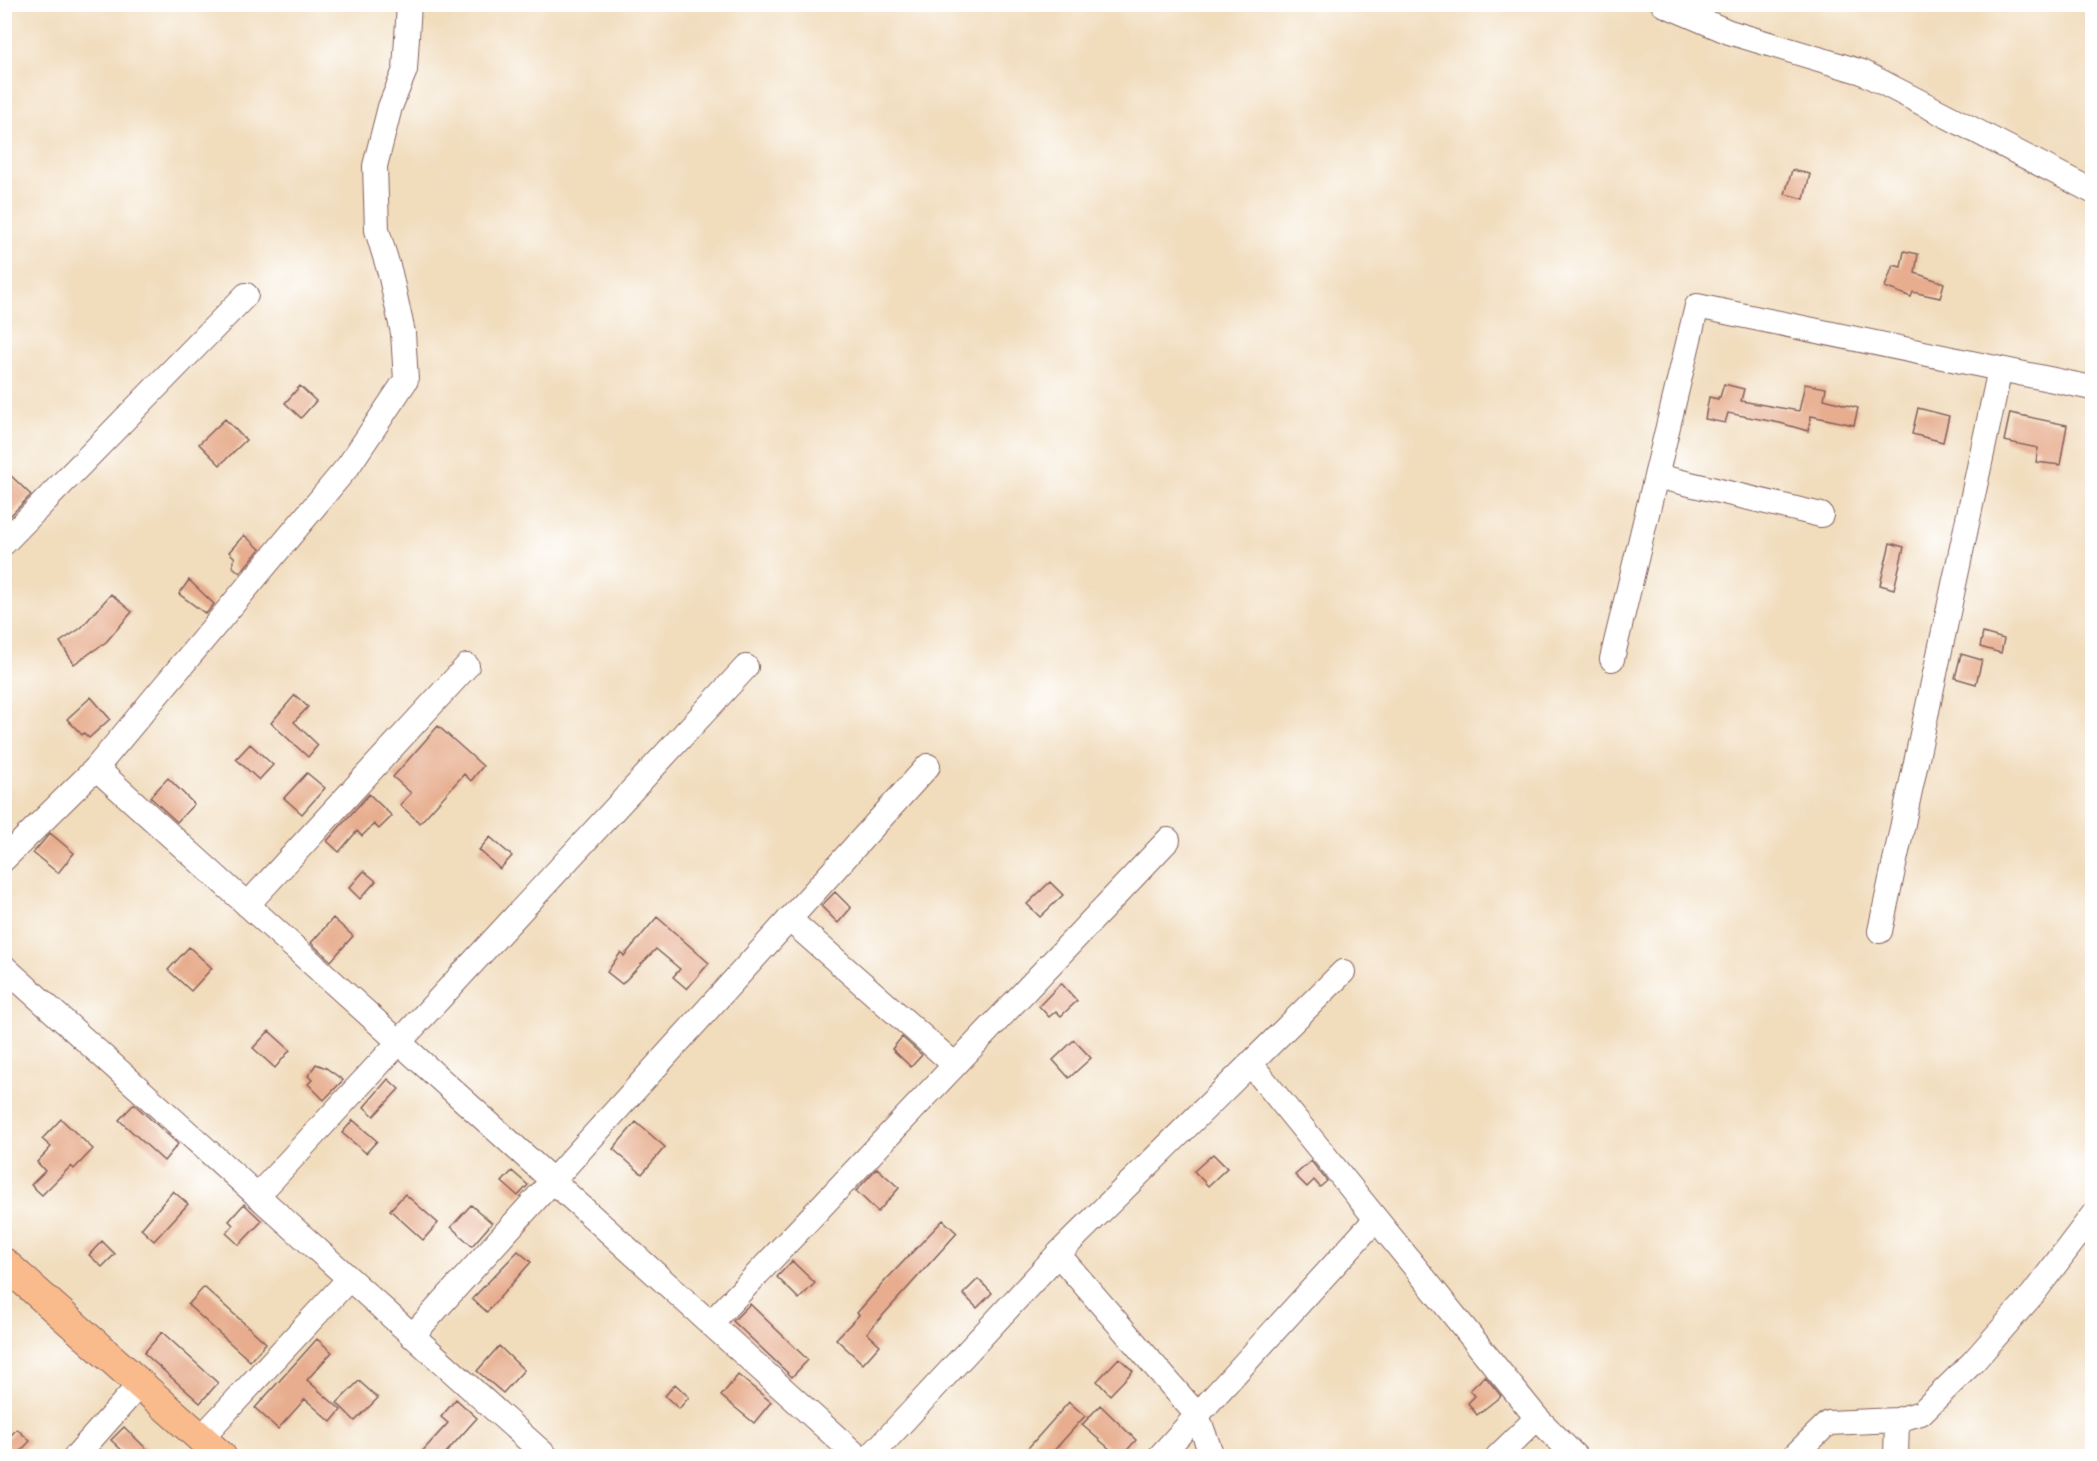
<svg xmlns="http://www.w3.org/2000/svg" width="2097" height="1461" viewBox="0 0 2097 1461" font-family="'Architects Daughter',sans-serif">
<style>
.building{fill:#e7ad8e}
.lines{fill:none;stroke-linecap:round;stroke-linejoin:round}
.minor-casing{stroke:#84615e;stroke-width:26}
.major-casing{stroke:#84615e;stroke-width:32}
.minor{stroke:#fff;stroke-width:24}
.major{stroke:#fabb8c;stroke-width:30}
</style>
<rect width="100%" height="100%" fill="#fff"/>
<filter id="ink" filterUnits="userSpaceOnUse"><feTurbulence type="fractalNoise" baseFrequency=".0167" numOctaves="2"/><feDisplacementMap in="SourceGraphic" scale="12" xChannelSelector="R" yChannelSelector="G"/><feConvolveMatrix kernelMatrix="1 2 1 2 8 2 1 2 1" color-interpolation-filters="sRGB"/></filter>
<filter id="wash" filterUnits="userSpaceOnUse"><feTurbulence type="fractalNoise" baseFrequency=".008" numOctaves="4" result="noise"/><feDisplacementMap in="SourceGraphic" scale="24" xChannelSelector="R" yChannelSelector="G"/><feGaussianBlur stdDeviation="1.35" result="paint"/><feColorMatrix in="noise" values="0 0 0 0 0 0 0 0 0 0 0 0 0 0 0 0 0 1.4 0 .05"/><feComposite in="paint" operator="in"/></filter>
<g filter="url(#wash)">
<rect width="100%" height="100%" fill="#f1dcbc"/>
<g id="blocks">
<path class="building" d="M1792 170 1810 174 1804 199 1785 194Z
M1904 251 1918 254 1915 273 1944 283 1940 298 1913 292 1911 297 1885 287 1893 265 1901 267Z
M1724 384 1744 389 1741 401 1799 411 1805 384 1826 388 1824 399 1858 408 1854 425 1811 416 1808 431 1780 423 1728 413 1725 423 1705 419 1709 397 1718 399V397H1720Z
M300 386 316 401 301 418 285 403Z
M1918 408 1949 416 1943 442 1912 434Z
M2010 413 2067 425 2060 465 2036 462 2038 448 2004 441Z
M225 419 246 440 220 465 199 444Z
M4 469 31 495 4 522Z
M244 535 260 549 240 573 233 567V561L235 558 229 552Z
M1890 543 1904 547 1894 589 1880 585Z
M189 580 214 604 206 614 179 594Z
M111 594 132 612 106 642 74 664 60 642 81 628Z
M1983 633 2004 639 2001 653 1980 647Z
M1961 654 1982 660 1976 684 1955 678Z
M295 695 308 707 294 722 318 745 308 757 271 723Z
M91 697 110 719 89 738 84 733 82 735 67 719Z
M438 726 483 766 471 781 464 774 420 823 400 805 411 793 393 777Z
M250 744 273 765 259 780 236 759Z
M307 773 325 788 302 814 284 798Z
M168 778 194 804 177 822 150 797Z
M369 794 392 816 379 829 374 824 362 836 357 831 339 852 327 841Z
M50 833 74 853 58 873 33 853Z
M490 837 512 856 500 869 479 850Z
M364 871 376 881 360 899 349 888Z
M1050 882 1063 895 1040 917 1027 904Z
M835 892 851 908 838 923 821 906Z
M657 917 709 963 687 989 673 977 680 969 656 949 622 984 607 972 621 952 624 956Z
M333 918 353 936 331 961 311 943Z
M189 947 212 968 191 991 168 970Z
M1061 983 1077 1001 1061 1016 1056 1011 1049 1017 1039 1006Z
M269 1031 290 1050 275 1068 253 1048Z
M902 1037 922 1055 911 1067 892 1049Z
M1074 1040 1091 1058 1069 1078 1053 1060Z
M316 1064 326 1068 343 1080 324 1100 308 1084 312 1080 308 1076Z
M388 1079 399 1089 374 1116 364 1107Z
M134 1104 178 1144 164 1161 119 1120Z
M61 1119 93 1149 74 1169 71 1166 42 1195 31 1185 45 1171 37 1162 51 1147 42 1139Z
M353 1120 377 1141 366 1153 342 1133Z
M636 1122 665 1147 642 1174 613 1149Z
M1213 1154 1227 1168 1208 1186 1194 1171Z
M1311 1161 1327 1181 1320 1187 1314 1180 1307 1187 1295 1175Z
M877 1168 899 1188 878 1212 856 1191Z
M512 1171 528 1185 518 1196 502 1182Z
M173 1191 188 1204 154 1241 141 1229Z
M405 1194 438 1223 423 1240 390 1210Z
M244 1204 262 1221 239 1245 226 1233 233 1225 229 1221Z
M471 1205 492 1223 472 1246 451 1227Z
M943 1220 957 1233 867 1333 880 1345 863 1364 836 1339 859 1315 857 1313 884 1282Z
M102 1241 115 1254 102 1267 89 1255Z
M518 1251 531 1262 487 1312 472 1299Z
M792 1261 815 1283 799 1299 777 1277Z
M978 1279 992 1293 977 1308 963 1294Z
M204 1287 266 1343 250 1361 188 1305Z
M750 1304 808 1360 792 1377 733 1321Z
M162 1332 218 1383 200 1403 144 1353Z
M317 1339 332 1352 307 1380 341 1410 331 1422 305 1399 278 1429 255 1408Z
M499 1346 524 1370 503 1393 477 1371Z
M1119 1358 1133 1371 1110 1395 1097 1381Z
M738 1375 771 1402 754 1423 721 1396Z
M1485 1376 1501 1396 1477 1415 1468 1403 1475 1396 1470 1390Z
M359 1381 378 1398 355 1421 337 1403Z
M675 1384 689 1397 679 1409 665 1396Z
M456 1399 477 1418 443 1456H418L448 1423 441 1417Z
M1069 1402 1085 1416 1049 1456H1021Z
M1100 1405 1136 1440 1122 1456H1118L1082 1425Z
M124 1427 154 1456H128L111 1440Z
M17 1429 30 1441 16 1456H4V1442Z"/>
</g>
</g>
<g filter="url(#ink)">
<use href="#blocks" fill-opacity="0" stroke="#84615e" stroke-width="1.5"/>
<g class="lines">
<g class="minor-casing">
<path id="minor" d="M1663 4 1729 32 1862 72 2092 191
M1656 476 1821 515
M4 543 246 295
M1612 659 1697 306 2092 388
M96 768 857 1456
M4 859 96 768 349 465 406 380 403 333 390 273 377 230 375 166 390 107 405 70 409 4
M247 905 467 666
M789 919 955 1065
M1880 931 2000 369
M4 967 546 1456
M1250 1063 1537 1418 1575 1456
M257 1196 746 667
M1058 1254 1197 1415 1212 1456
M710 1324 1168 840
M412 1336 928 766
M201 1438 349 1279
M76 1456 140 1384
M871 1456 1058 1254 1343 972
M1160 1456 1376 1219
M1498 1456 1537 1418
M1794 1456 1828 1423 1897 1420 1921 1413 1973 1362 2033 1294 2092 1216
M1896 1456 1897 1420"/>
</g>
<g class="major-casing">
<path id="major" d="M4 1263 221 1456"/>
</g>
<use href="#minor" class="minor"/>
<use href="#major" class="major"/>
</g>
</g>
<rect width="2097" height="1461" fill="none" stroke="#fff" stroke-width="24"/>
</svg>
